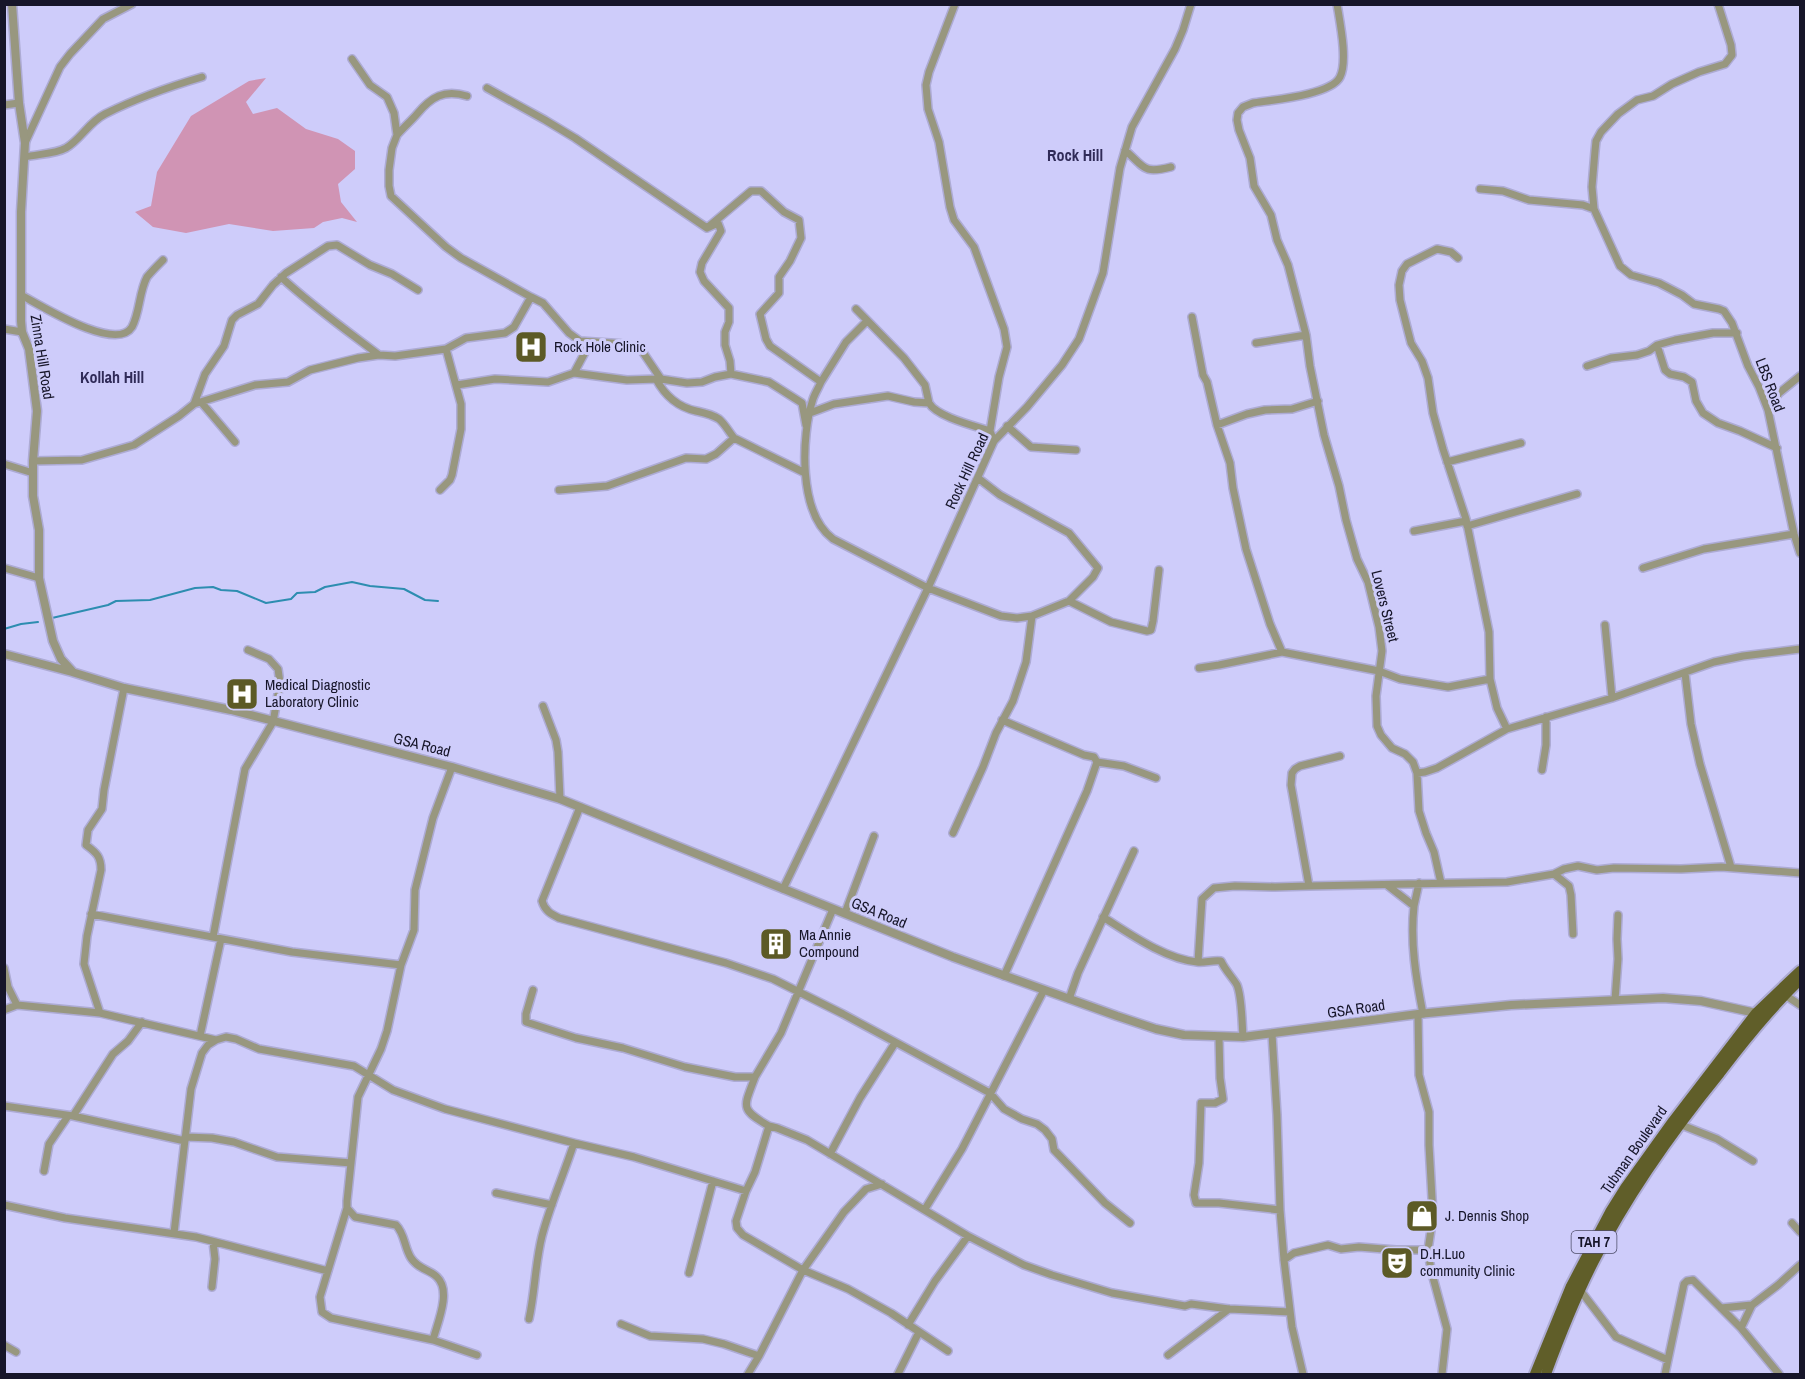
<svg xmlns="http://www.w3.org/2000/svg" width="1805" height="1379" viewBox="0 0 1805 1379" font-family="'Archivo Narrow',sans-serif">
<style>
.green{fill:#d094b4}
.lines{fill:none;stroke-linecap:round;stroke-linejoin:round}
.stream{stroke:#2d8db0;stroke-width:2}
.minor-casing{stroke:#adabd4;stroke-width:10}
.tertiary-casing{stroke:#adabd4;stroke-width:11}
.trunk-casing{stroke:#adabd4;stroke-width:14}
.minor{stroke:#98977f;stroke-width:7}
.tertiary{stroke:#98977f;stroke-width:8}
.trunk{stroke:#605e29;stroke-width:10}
.labels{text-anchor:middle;stroke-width:6;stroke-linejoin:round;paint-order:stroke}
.shield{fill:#ceccfa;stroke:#4d4c68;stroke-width:1.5}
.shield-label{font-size:14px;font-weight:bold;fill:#161529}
.poi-label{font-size:15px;fill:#161529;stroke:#ceccfa;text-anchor:start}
.street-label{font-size:15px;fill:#161529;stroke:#ceccfa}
.neighbourhood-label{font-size:16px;font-weight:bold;fill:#302b58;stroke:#ceccfa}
</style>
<rect width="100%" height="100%" fill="#ceccfa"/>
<path class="green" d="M266 78 246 102 253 114 277 108 306 129 338 139 355 151V169L338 184 341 202 357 222 342 218 323 222 314 228 273 231 229 224 186 233 153 227 135 212 151 206 157 172 191 116 249 81Z"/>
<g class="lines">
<path class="stream" d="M52 618 108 605 116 601 150 600 195 588 213 587 221 590 237 591 266 603 291 599 297 593 315 592 325 587 352 582 370 586 404 589 425 600 438 601
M4 629 21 624 38 622"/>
<g class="minor-casing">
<path id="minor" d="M955 4 929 72 926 85 928 109 939 142 950 207 954 220 974 247 1004 329 1007 347 999 377 990 431 994 441
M1337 4C1340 23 1348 61 1340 77 1331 95 1272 100 1253 103L1243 107 1238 113 1237 120 1239 130 1250 158 1254 186 1271 215 1277 240 1288 265 1306 335 1310 366 1324 435 1339 486 1346 520 1357 559 1368 582 1379 627 1382 651 1376 696 1377 726 1381 735 1392 748 1405 754 1413 762 1417 773 1419 811 1426 833 1434 852 1441 883
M1718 4 1731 45 1732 55 1725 64 1699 72 1672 84 1653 96 1637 100 1618 114 1601 132 1596 141 1595 151 1592 187 1594 209 1620 266 1631 275 1659 283 1682 295 1694 304 1719 309 1724 311 1732 323 1748 366 1759 387 1768 410 1794 534 1800 553
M352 59 370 85 387 97 394 113 397 135 392 148 389 170V186L391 196 446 247 461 258 531 297
M487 88 545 120 575 138 707 228 718 223 721 231 702 263 700 272 704 281 729 308V322L725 332V345L730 361 731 374
M4 105 19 103
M397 135C403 128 411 121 417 114 431 97 444 89 467 96
M25 143 60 67 70 54 103 19 132 4
M1125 150C1145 168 1143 174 1171 167
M25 157C38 154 55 154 66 148 81 139 89 122 105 114 137 98 168 87 202 77
M1480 189 1503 191 1529 200 1583 205 1594 209
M707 228 751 191H761L784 212 799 220 801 238 790 261 779 277V293L760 314 766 339 770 346 821 382C819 387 815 393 813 399 801 436 798 513 833 539L928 588 1001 616 1017 618 1032 616 1069 601 1111 622 1147 631 1151 630 1153 621 1159 570
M1458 258 1451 252 1437 249 1407 264 1402 271 1399 285 1400 300 1411 343 1422 361 1428 378 1433 413 1443 449 1466 519 1489 632 1490 679 1497 708 1507 729
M281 277C312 306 346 330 379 355
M21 295C40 305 116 353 132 327 140 312 139 292 147 277 152 271 158 265 163 260
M856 309 904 358 925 385 929 403
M1192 317 1203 375 1207 382 1217 425 1230 463 1233 488 1246 549 1270 624 1282 652
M4 329 22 332
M1256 343 1306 335
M1657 345 1665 370 1670 374 1684 377 1692 382 1696 401 1703 413 1718 423 1740 431 1777 448
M1587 366 1611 358 1637 355 1649 351 1657 345 1675 340 1713 333H1737
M574 373 627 380 658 379
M656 379C665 396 678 407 696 411 705 413 711 414 719 419 725 424 729 432 734 438
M821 382 846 342 867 321
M457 385 495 379 548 382 574 373 590 343
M201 402 235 442
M194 404 205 374 224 346 232 320 237 315 258 304 273 285 286 273 328 246 337 245 370 265 392 274 418 290
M1768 410 1779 393 1800 376
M810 413 834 404 888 396 914 402 929 403C937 417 975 426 990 431
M1217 425 1247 414 1265 410 1292 409 1318 401
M1007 426 1031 447 1076 450
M33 461 82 460 134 445 179 416 194 404 255 385 288 382 310 370 358 358 379 355 395 356 446 349 466 338 505 333 514 327 531 297 543 303 569 333 580 341 626 344 642 351 661 379 687 383 702 382 715 377 731 374 769 382 802 403 806 425
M1447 462 1521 443
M4 464 33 473
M978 478 1000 495 1069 533 1098 568 1093 577 1069 601
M440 490 450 480 452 475 461 429V404L446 349
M559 490 607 486 686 458 706 459 716 454 734 438 805 473
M1467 526 1577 494
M1414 531 1466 521
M4 568 39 578
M1643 568 1704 549 1794 534
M1605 625 1612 698
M1199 668 1219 665 1282 652 1379 671 1400 679 1448 687 1490 679
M1685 673 1691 724 1700 764 1731 867
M543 706 556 740 558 752 560 799
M1002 720 1084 755 1094 757 1097 762 1087 791 1004 976
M1340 756 1300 766 1295 769 1292 773 1291 785 1309 886 1507 882 1554 874 1564 869 1578 866 1597 870 1614 868 1681 869 1721 867 1800 873
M1097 762 1124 766 1156 778
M1542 770 1546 745V717
M1417 773 1425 772 1437 768 1507 729 1612 698 1714 662 1743 656 1800 649
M580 807 542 901C545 911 551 914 559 918L726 963 773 979 843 1014 990 1093 1004 1109 1022 1119 1037 1124 1045 1130 1052 1139 1054 1150 1105 1203 1130 1223
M953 833 983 767 996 733 1013 701 1026 662 1032 616
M1554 874 1569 886 1571 895 1573 934
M1387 885 1414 906C1410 943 1416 978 1423 1014
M783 889 928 588 994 441 1027 407 1062 365 1079 339 1103 273 1120 168 1132 127 1175 49 1183 30 1191 4
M1414 906 1419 883
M845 913 874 836
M91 914 292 952 401 965 387 1031 381 1049 358 1097 347 1201V1208L355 1217 396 1225C405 1234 404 1247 411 1258 419 1270 429 1269 437 1277 452 1291 437 1324 433 1340
M1103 917C1130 934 1165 959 1197 962 1205 963 1212 960 1221 961 1225 970 1233 978 1237 985 1242 997 1242 1024 1243 1037
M213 937 245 769 273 722 280 683 278 669 269 659 248 650
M1198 962 1202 899 1214 888 1235 886 1275 887 1309 886
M401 965 414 930 415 890 433 818 452 767
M4 968 8 987 17 1005 100 1013 216 1040
M533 990 526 1014V1022L576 1038 623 1048 685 1067 735 1077H755L781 1033 833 909
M1785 995 1800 1005
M1069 999 1078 973 1134 851
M1615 1000 1618 959 1617 939 1618 915
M4 1010 17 1005
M100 1013 84 964 87 936 101 870C101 857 97 853 86 845L88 830 102 809 104 790 124 688
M1418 1014 1419 1075 1429 1112V1145L1433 1216 1428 1250 1431 1270 1447 1329 1442 1374
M1272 1034 1277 1115 1280 1210 1284 1260 1292 1327 1303 1374
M200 1036 221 939
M1219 1037 1220 1078 1223 1099 1215 1103H1201L1199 1163 1194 1195 1196 1203H1219L1280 1210
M755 1077C744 1107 739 1109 769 1126
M4 1106 73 1116 185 1141
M73 1116 113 1054 128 1041 142 1022
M1679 1124 1717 1139 1753 1161
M185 1137 212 1138 234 1142 277 1157 351 1163
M830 1154 860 1098 895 1043
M44 1171 49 1144 68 1116
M496 1193 552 1205
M4 1205 65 1218 196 1237 328 1271
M347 1208 320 1297 322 1312 331 1318 433 1340 477 1355
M925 1209 962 1149 1044 990
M1792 1223 1800 1232
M174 1233 191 1089 202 1053 208 1045 216 1040 226 1037 236 1039 259 1049 354 1066 393 1090 445 1109 574 1143 634 1157 746 1191
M1284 1260 1294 1253 1328 1245 1341 1249 1359 1247 1396 1250H1428
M689 1273 713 1181
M212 1287 215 1259 213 1242
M1580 1290 1616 1337 1668 1360
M1721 1308 1752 1305 1778 1285 1800 1265
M529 1319C535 1292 535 1264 542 1236 550 1205 564 1174 574 1143
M621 1324 650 1336 703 1339 724 1344 759 1356
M908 1325 935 1281 968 1236
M1741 1328 1752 1305
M4 1345 16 1352
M948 1351 891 1313 848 1289 803 1270 743 1235 737 1228 736 1221 746 1191 755 1172 769 1126 777 1128 807 1140 968 1236 1024 1265 1052 1275 1112 1293 1185 1306 1191 1304 1229 1309 1290 1312
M1168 1355 1229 1309
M748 1374 759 1356 803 1270 844 1212 866 1189 882 1184
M898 1374 919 1332
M1665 1374 1684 1284 1687 1281 1693 1280 1741 1328 1779 1374"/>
</g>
<g class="tertiary-casing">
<path id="tertiary" d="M12 4 19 103 25 143 21 212V321L22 332 29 349 37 411 33 461V496L39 530V578L53 641 61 659 72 671
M4 654 72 672 124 688 231 710 452 767 560 799 953 957 1117 1016 1156 1029 1184 1035 1243 1037 1418 1014 1511 1005 1663 998 1701 1001 1756 1013 1760 1016"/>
</g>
<g class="trunk-casing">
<path id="trunk" d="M1535 1374 1571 1286 1610 1212 1625 1188 1673 1121 1756 1013 1800 971
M1546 1374C1560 1336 1575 1298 1594 1261 1628 1194 1672 1132 1720 1073 1745 1040 1770 1009 1800 980"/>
</g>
<use href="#minor" class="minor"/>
<use href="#tertiary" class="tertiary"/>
<use href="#trunk" class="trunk"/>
</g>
<defs>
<g id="hospital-square" transform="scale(1.725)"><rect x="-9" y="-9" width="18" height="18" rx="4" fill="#5c5a26" stroke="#ceccfa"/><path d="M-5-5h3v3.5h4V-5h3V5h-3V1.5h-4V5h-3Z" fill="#fff"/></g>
<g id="building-square" transform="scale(1.725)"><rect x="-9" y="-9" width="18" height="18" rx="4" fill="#5c5a26" stroke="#ceccfa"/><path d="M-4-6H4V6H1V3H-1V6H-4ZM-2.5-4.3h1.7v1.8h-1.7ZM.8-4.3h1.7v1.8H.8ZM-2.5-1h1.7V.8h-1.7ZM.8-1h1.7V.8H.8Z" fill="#fff"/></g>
<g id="shop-square" transform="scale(1.725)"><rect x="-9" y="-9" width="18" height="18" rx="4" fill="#5c5a26" stroke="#ceccfa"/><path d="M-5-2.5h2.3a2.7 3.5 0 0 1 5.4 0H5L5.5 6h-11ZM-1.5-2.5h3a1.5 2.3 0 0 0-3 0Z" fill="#fff"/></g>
<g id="theatre-square" transform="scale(1.725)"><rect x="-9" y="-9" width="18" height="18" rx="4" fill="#5c5a26" stroke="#ceccfa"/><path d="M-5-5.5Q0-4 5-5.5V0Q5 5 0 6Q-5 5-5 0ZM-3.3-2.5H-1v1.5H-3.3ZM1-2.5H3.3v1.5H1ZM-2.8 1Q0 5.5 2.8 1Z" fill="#fff"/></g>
</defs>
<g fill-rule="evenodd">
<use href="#hospital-square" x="531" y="347"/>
<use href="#hospital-square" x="242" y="694"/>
<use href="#building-square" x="776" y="944"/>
<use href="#shop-square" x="1422" y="1216"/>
<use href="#theatre-square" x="1397" y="1263"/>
</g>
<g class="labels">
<rect class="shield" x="1571.5" y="1231" width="45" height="22" rx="4.5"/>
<g class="shield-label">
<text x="1594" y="1247">TAH 7</text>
</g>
<g class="poi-label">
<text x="554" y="352">Rock Hole Clinic</text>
<text x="265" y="690">Medical Diagnostic<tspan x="265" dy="17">Laboratory Clinic</tspan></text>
<text x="799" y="940">Ma Annie<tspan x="799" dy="17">Compound</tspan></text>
<text x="1445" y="1221">J. Dennis Shop</text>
<text x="1420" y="1259">D.H.Luo<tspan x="1420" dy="17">community Clinic</tspan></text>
</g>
<g class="street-label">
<text transform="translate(42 357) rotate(81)" y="5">Zinna Hill Road</text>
<text transform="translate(1770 385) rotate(69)" y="5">LBS Road</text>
<text transform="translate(967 471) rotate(-65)" y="5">Rock Hill Road</text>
<text transform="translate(1385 606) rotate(76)" y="5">Lovers Street</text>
<text transform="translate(422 745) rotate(14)" y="5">GSA Road</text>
<text transform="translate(879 913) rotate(22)" y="5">GSA Road</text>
<text transform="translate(1356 1009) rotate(-8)" y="5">GSA Road</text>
<text transform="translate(1634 1150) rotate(-55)" y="5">Tubman Boulevard</text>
</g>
<g class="neighbourhood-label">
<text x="1075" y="161">Rock Hill</text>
<text x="112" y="383">Kollah Hill</text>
</g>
</g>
<rect width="1805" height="1379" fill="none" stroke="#161529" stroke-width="12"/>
</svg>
